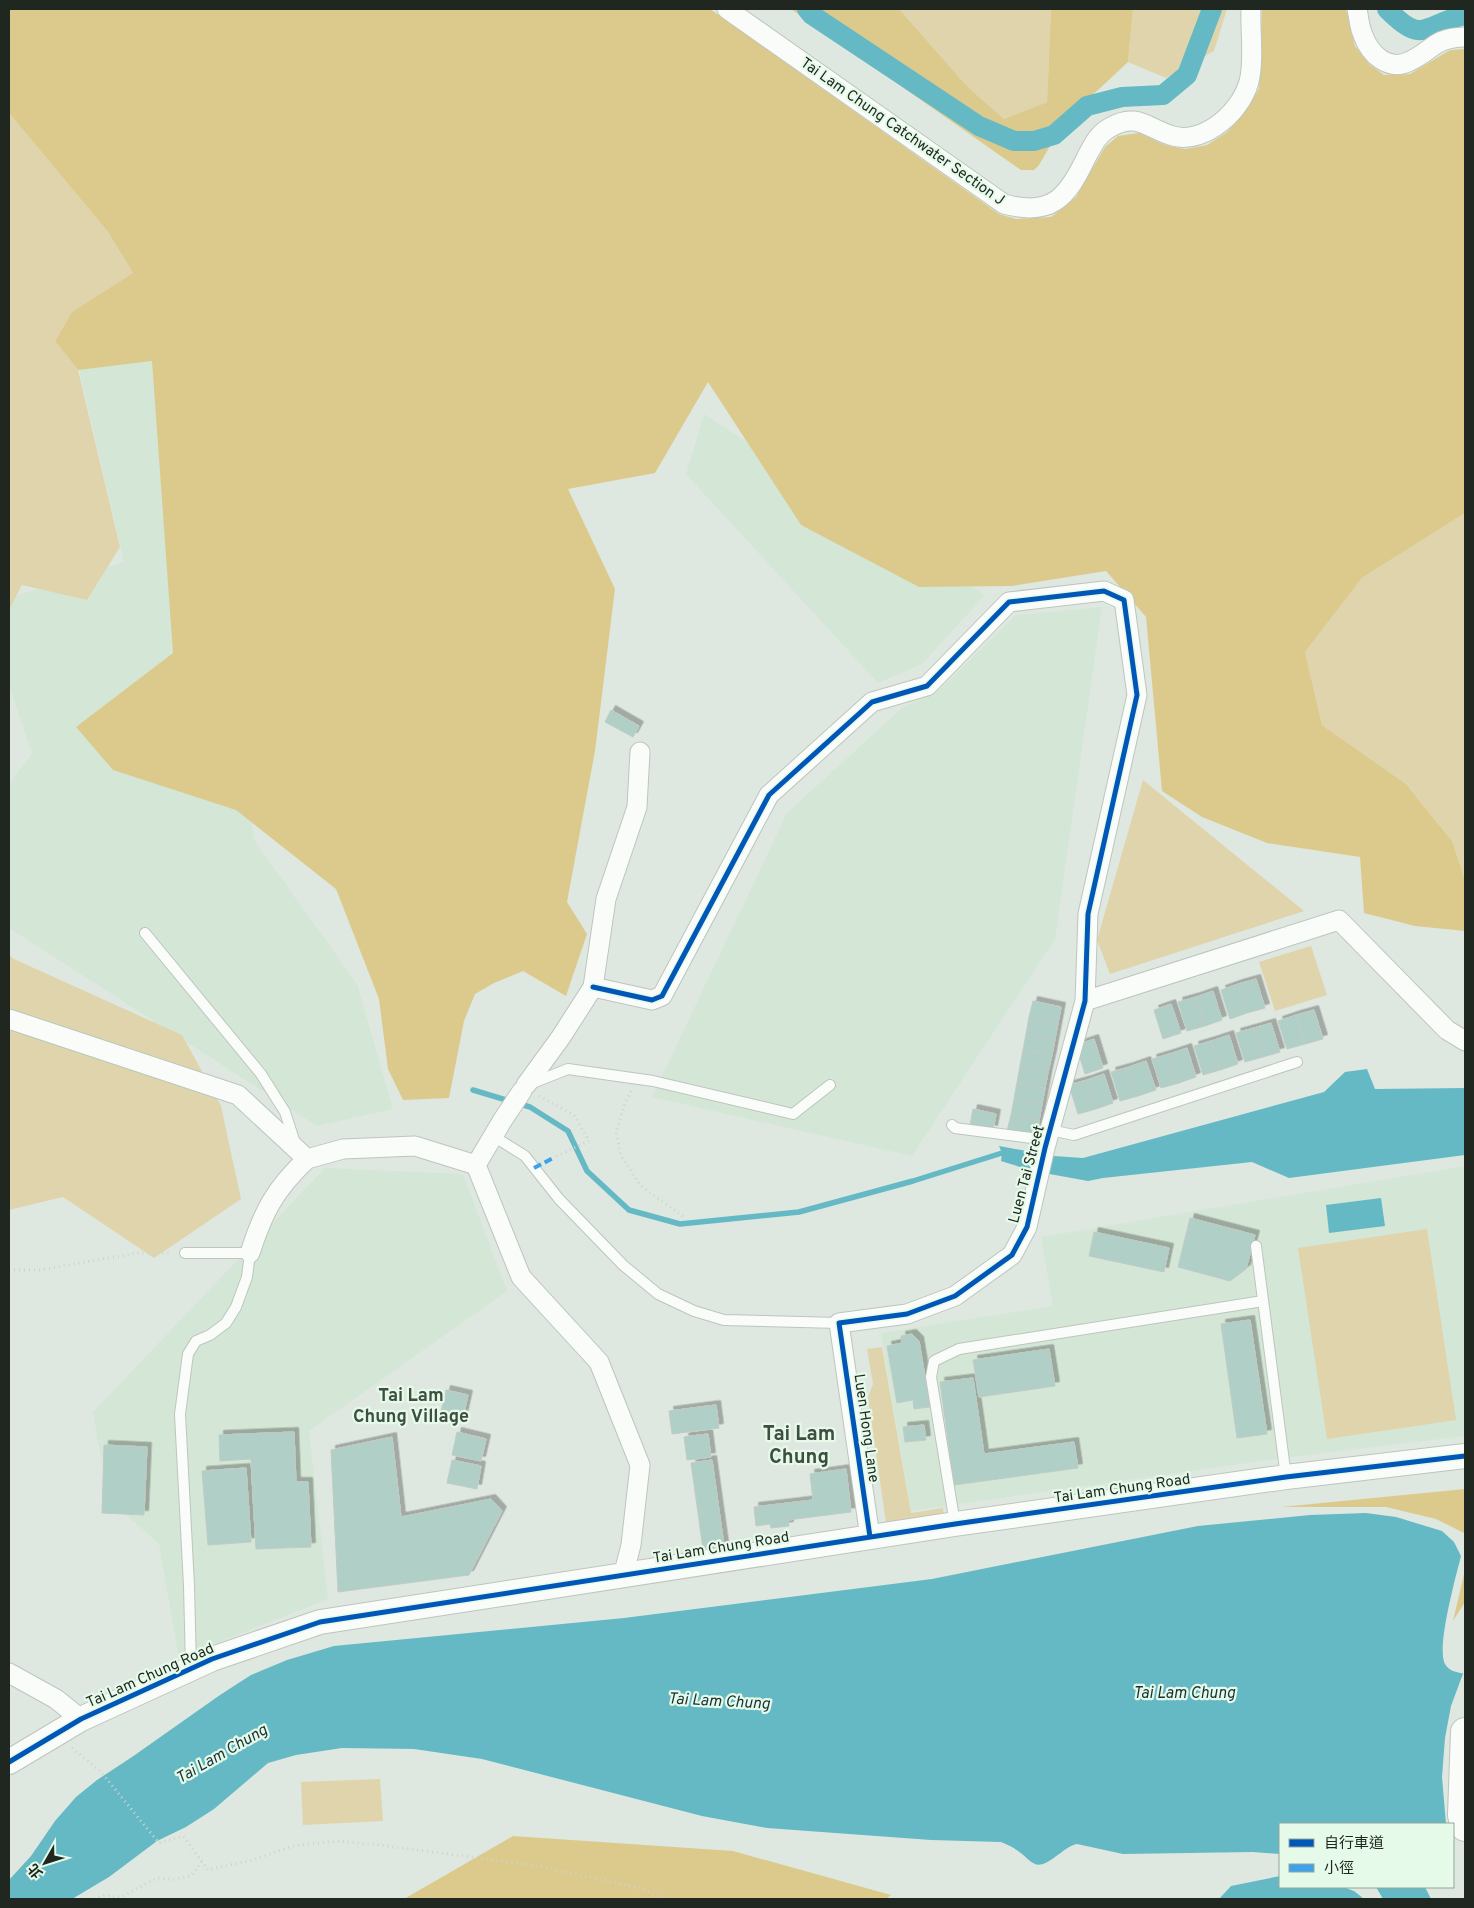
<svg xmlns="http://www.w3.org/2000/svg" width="1474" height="1908" viewBox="0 0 1474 1908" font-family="Overpass,'Noto Sans TC',sans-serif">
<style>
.built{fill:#d4e6d6}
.green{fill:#e0d4ac}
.forest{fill:#dcca8d}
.water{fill:#64b9c5}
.pier{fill:#dee8e0}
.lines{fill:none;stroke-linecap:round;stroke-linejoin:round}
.stream{stroke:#64b9c5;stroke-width:5.5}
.canal{stroke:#64b9c5;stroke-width:20}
.building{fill:#afcfc7;stroke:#c1cbc7;filter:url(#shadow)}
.service-casing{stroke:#bdc5be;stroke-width:12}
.minor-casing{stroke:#bdc5be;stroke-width:21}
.tertiary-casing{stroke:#bdc5be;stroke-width:26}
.secondary-casing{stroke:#bdc5be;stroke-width:30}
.path{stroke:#cfd2cf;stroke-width:3;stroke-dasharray:1 4;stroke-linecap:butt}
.service{stroke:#fafcfa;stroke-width:10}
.minor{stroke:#fafcfa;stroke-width:19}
.tertiary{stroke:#fafcfa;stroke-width:24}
.secondary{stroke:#fafcfa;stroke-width:28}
.quiet{stroke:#3da2ea;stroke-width:4;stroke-dasharray:8 4;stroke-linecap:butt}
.cycleway-casing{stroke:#e6fae9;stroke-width:8}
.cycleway{stroke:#0057b8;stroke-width:5}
.labels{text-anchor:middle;stroke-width:4.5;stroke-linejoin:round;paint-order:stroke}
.street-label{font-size:15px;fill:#1f2720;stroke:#e6fae9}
.water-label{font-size:16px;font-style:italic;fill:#193237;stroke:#e6fae9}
.quarter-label{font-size:18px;font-weight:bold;fill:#3e4e40;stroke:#e6fae9}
.district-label{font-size:20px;font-weight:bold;fill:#3e4e40;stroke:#e6fae9}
</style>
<defs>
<filter id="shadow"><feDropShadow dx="4.5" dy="-4.5" stdDeviation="0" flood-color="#0004"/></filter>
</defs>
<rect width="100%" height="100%" fill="#dee8e0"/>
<path class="built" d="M248 235 172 350 254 840 357 984 393 1109 317 1126 9 928V785L32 753 9 686V598L124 562 59 284Z
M704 414 985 595 922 664 878 683 686 474Z
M1102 607 1055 939 912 1156 652 1097 787 813 902 708 939 690 1016 615Z
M1465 1166V1436L1283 1458 911 1511 881 1333 1053 1306 1041 1237Z
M325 1168 463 1174 507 1291 309 1431 328 1599 179 1658 159 1544 108 1499 93 1412Z"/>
<path class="green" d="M899 9H1051L1047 102 1004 119 968 87Z
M1133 9H1227L1214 51 1166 78 1128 62Z
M9 113 108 232 133 273 72 312 55 341 78 370 120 547 87 600 22 585 9 610Z
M1465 513V880L1452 841 1406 784 1322 725 1305 652 1362 578Z
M1143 780 1304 911 1110 974 1097 940Z
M1311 946 1327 995 1275 1011 1259 962Z
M9 955 14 959 182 1035 221 1106 241 1199 154 1258 63 1197 9 1210Z
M1427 1229 1456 1420 1327 1439 1298 1248Z
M882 1347 911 1513 943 1508 945 1521 887 1530 868 1397 873 1384 867 1349Z
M380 1779 383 1821 303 1825 301 1782Z"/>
<path class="forest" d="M9 9H710L999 214 1016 219 1051 217 1076 197 1105 147 1118 136 1139 133 1165 145 1185 149 1207 145 1227 132 1244 113 1259 89 1262 9H1346L1355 46 1369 64 1384 75 1410 74 1450 50 1465 49V513L1362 578 1305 652 1322 725 1406 784 1452 841 1465 880V931L1415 926 1364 913 1360 857 1267 843 1202 817 1162 791 1146 617 1106 571 1012 586 919 587 801 525 708 382 655 473 568 489 615 589 595 751 567 902 587 934 566 996 523 971 494 983 475 994 464 1021 449 1098 403 1100 388 1069 379 999 336 889 236 810 113 770 76 727 173 653 152 361 78 370 55 341 72 312 133 273 108 232 9 113Z
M791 9H899L968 87 1004 119 1047 102 1051 9H1133L1128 62 1098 90 1068 115 1039 165 1034 170H1021Z
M1465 1489V1541L1464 1533 1436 1519 1386 1507H1281Z
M1465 1566V1602L1453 1621 1465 1570Z
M513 1836 733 1851 891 1895 886 1899H404Z"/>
<path class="water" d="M1367 1069 1375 1089 1465 1088V1155L1289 1178 1252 1162 1103 1178 1088 1181 1033 1171 1001 1161 1002 1153 999 1146 1054 1156 1083 1158 1324 1092 1345 1072Z
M1381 1198 1385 1226 1329 1233 1326 1205Z
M1366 1513 1396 1517 1442 1531 1454 1542 1461 1556C1456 1576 1436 1648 1445 1664 1450 1672 1457 1672 1465 1674L1453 1824H1280V1854L1253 1852 1123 1854 1077 1844C1064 1846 1047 1869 1035 1864 1030 1862 1026 1857 1022 1854 1016 1849 1009 1845 1001 1842L931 1840 767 1828 702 1816 482 1759 414 1749 342 1748 296 1755 268 1763 214 1809 186 1827 157 1841 109 1877 72 1899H9V1880L31 1856 55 1821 76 1797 97 1780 132 1757 220 1695 251 1675 287 1660 334 1646 624 1618 932 1579 1198 1526 1310 1515Z
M1280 1876V1887H1343L1354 1891 1364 1899H1219L1231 1886Z
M1376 1887H1425L1431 1899H1383Z"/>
<path class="pier" d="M1464 1671 1465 1849 1453 1856V1824H1446L1442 1777 1445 1738 1451 1706Z"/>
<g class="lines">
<path class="stream" d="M473 1090 530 1107 568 1131 587 1171 629 1210 680 1224 799 1212 913 1181 1002 1153 1007 1154"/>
<path class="canal" d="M807 9 812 15 979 126 1014 141H1034L1054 135 1087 106 1122 97 1163 95 1187 75 1212 9
M1387 9C1424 47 1424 24 1465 15"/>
</g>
<path class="building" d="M611 710 639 726 633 737 605 722Z
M1256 979 1265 1008 1247 1013 1238 984Z
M1238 984 1247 1013 1230 1019 1221 990Z
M1213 991 1222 1020 1205 1026 1196 997Z
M1196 997 1205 1026 1187 1031 1178 1002Z
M1033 1001 1061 1007 1058 1023 1029 1017Z
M1171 1004 1181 1033 1163 1039 1154 1010Z
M1314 1010 1323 1039 1305 1044 1296 1015Z
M1296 1015 1305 1044 1287 1049 1278 1021Z
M1029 1017 1058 1023 1055 1039 1026 1034Z
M1271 1023 1280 1052 1263 1057 1254 1028Z
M1254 1028 1263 1057 1245 1062 1236 1033Z
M1026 1034 1055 1039 1052 1055 1023 1050Z
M1229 1035 1238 1064 1220 1070 1211 1041Z
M1094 1039 1103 1068 1085 1074 1076 1045Z
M1211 1041 1220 1070 1203 1075 1194 1046Z
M1187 1048 1196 1077 1179 1083 1169 1054Z
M1023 1050 1052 1055 1048 1072 1020 1066Z
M1169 1054 1179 1083 1161 1088 1152 1059Z
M1146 1061 1156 1090 1138 1096 1129 1067Z
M1020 1066 1048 1072 1045 1088 1017 1082Z
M1129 1067 1138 1096 1120 1101 1111 1072Z
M1104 1074 1113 1103 1096 1109 1087 1080Z
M1087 1080 1096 1109 1078 1114 1069 1085Z
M1017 1082 1045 1088 1042 1104 1014 1099Z
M1014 1099 1042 1104 1039 1121 1011 1115Z
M973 1109 996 1114 993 1130 970 1125Z
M1011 1115 1039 1121 1036 1137 1007 1131Z
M1190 1218 1255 1235 1246 1269 1230 1281 1178 1267Z
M1094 1232 1169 1248 1164 1272 1089 1256Z
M1250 1320 1267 1434 1237 1438 1221 1324Z
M912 1334 919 1341 930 1407 914 1409 913 1400 897 1403 887 1346 902 1343 901 1336Z
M1049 1349 1055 1386 979 1397 973 1360Z
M973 1378 984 1454 1074 1442 1078 1468 954 1485 940 1382Z
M446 1390 468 1395 463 1417 441 1412Z
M716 1405 719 1428 672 1434 669 1411Z
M924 1425 926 1440 905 1442 903 1427Z
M294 1432 296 1482H308L311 1547 256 1549 251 1459 220 1461 219 1435Z
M457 1432 486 1439 481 1461 452 1455Z
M708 1434 711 1457 687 1460 684 1437Z
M392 1437 401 1517 491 1499 502 1511 469 1575 338 1592 331 1450Z
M104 1445 147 1447 144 1515 102 1513Z
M452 1460 481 1466 477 1489 447 1483Z
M712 1460 724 1546 703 1549 691 1463Z
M246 1468 251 1542 208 1545 202 1471Z
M846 1469 851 1512 788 1520 789 1526 771 1528 770 1524 756 1526 754 1507 813 1500 810 1474Z"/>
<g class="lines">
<g class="service-casing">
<path id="service" d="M145 933 261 1074 285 1112 295 1143
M530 1084 568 1069 653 1081 793 1114 830 1085
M952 1125 955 1128 1047 1140
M1050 1130 1074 1135 1297 1062
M493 1136 525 1156 559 1199 623 1265 658 1294 694 1311 724 1320 839 1323
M1256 1246 1286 1477
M185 1253H250L247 1277 236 1307 226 1323 210 1335 196 1341 188 1354 180 1414 189 1586 191 1667
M955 1524 931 1377 934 1361 959 1349 1263 1301"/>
</g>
<g class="minor-casing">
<path id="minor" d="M727 9 1004 204C1051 217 1067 198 1086 158 1092 147 1097 135 1109 128 1137 111 1148 129 1173 136 1206 145 1245 108 1250 77 1254 55 1250 31 1251 9
M1357 9C1359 17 1359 27 1363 35 1370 55 1389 72 1410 61 1435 49 1433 38 1465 37
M593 987 652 1000 662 996 769 795 872 702 927 686 1009 602 1104 591 1124 600 1137 695 1088 914 1085 1001 1045 1148 1027 1227 1012 1255 955 1296 907 1314 839 1323 870 1537
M1085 1001 1339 920 1447 1030 1465 1041
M9 1019 238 1095 307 1159 343 1149 415 1146 476 1165
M526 1085 561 1037 593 987 606 899 637 807 640 752
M522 1091 502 1121 476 1165 521 1277 599 1362 640 1465 631 1545 623 1576
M250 1253C263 1212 275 1189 307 1159
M9 1673 56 1699 81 1719"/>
</g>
<g class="tertiary-casing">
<path id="tertiary" d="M9 1762 81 1719 212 1659 320 1622 955 1524 1286 1477 1465 1456"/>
</g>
<g class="secondary-casing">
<path id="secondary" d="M1465 1732 1462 1815 1465 1827"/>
</g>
<path class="path" d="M631 1091 625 1103 616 1132 621 1156 641 1186 684 1217
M539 1096 574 1115 589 1141 555 1157
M9 1270H39L137 1253H172
M72 1748 101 1772 159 1843 183 1836 208 1870 252 1860 293 1846 337 1841 379 1845 532 1865 640 1888 666 1899
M94 1899 105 1895 121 1897 157 1878 174 1879 191 1876 202 1862"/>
<use href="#service" class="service"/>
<use href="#minor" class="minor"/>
<use href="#tertiary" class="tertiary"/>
<use href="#secondary" class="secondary"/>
<path class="quiet" d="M534 1168 555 1157"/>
<g class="cycleway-casing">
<path id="cycleway" d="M593 987 652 1000 662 996 769 795 872 702 927 686 1009 602 1104 591 1124 600 1137 695 1088 914 1085 1001 1045 1148 1027 1227 1012 1255 955 1296 907 1314 839 1323 870 1537
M9 1762 81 1719 212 1659 320 1622 955 1524 1286 1477 1465 1456"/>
</g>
<use href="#cycleway" class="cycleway"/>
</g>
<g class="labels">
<g class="street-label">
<text transform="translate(903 131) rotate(35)" y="5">Tai Lam Chung Catchwater Section J</text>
<text transform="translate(1026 1174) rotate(-75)" y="5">Luen Tai Street</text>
<text transform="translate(867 1428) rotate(82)" y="5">Luen Hong Lane</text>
<text transform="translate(1122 1488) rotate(-8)" y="5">Tai Lam Chung Road</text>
<text transform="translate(721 1547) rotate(-9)" y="5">Tai Lam Chung Road</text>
<text transform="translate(150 1675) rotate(-24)" y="5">Tai Lam Chung Road</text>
</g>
<g class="water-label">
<text x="1184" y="1698">Tai Lam Chung</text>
<text transform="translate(719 1700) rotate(3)" y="6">Tai Lam Chung</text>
<text transform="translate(221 1753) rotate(-30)" y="6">Tai Lam Chung</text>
</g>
<g class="quarter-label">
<text x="411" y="1401">Tai Lam<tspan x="411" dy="21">Chung Village</tspan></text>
</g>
<g class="district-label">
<text x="799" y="1440">Tai Lam<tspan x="799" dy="23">Chung</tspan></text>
</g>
</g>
<rect width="1474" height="1908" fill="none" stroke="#1f2720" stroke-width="20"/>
<rect x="1279" y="1823" width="175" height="65" fill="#e6fae9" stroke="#96a699"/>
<rect x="1289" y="1839" width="25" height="8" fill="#0057b8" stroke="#96a699"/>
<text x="1324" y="1848" font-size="15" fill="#1f2720">自行車道</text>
<rect x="1289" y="1864" width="25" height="8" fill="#3da2ea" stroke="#96a699"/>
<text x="1324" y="1873" font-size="15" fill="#1f2720">小徑</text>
<g transform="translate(45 1863) rotate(231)" stroke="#e6fae9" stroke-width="4" paint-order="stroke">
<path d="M0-4L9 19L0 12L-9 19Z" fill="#1f2720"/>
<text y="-8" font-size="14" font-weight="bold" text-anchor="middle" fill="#1f2720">北</text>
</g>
</svg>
